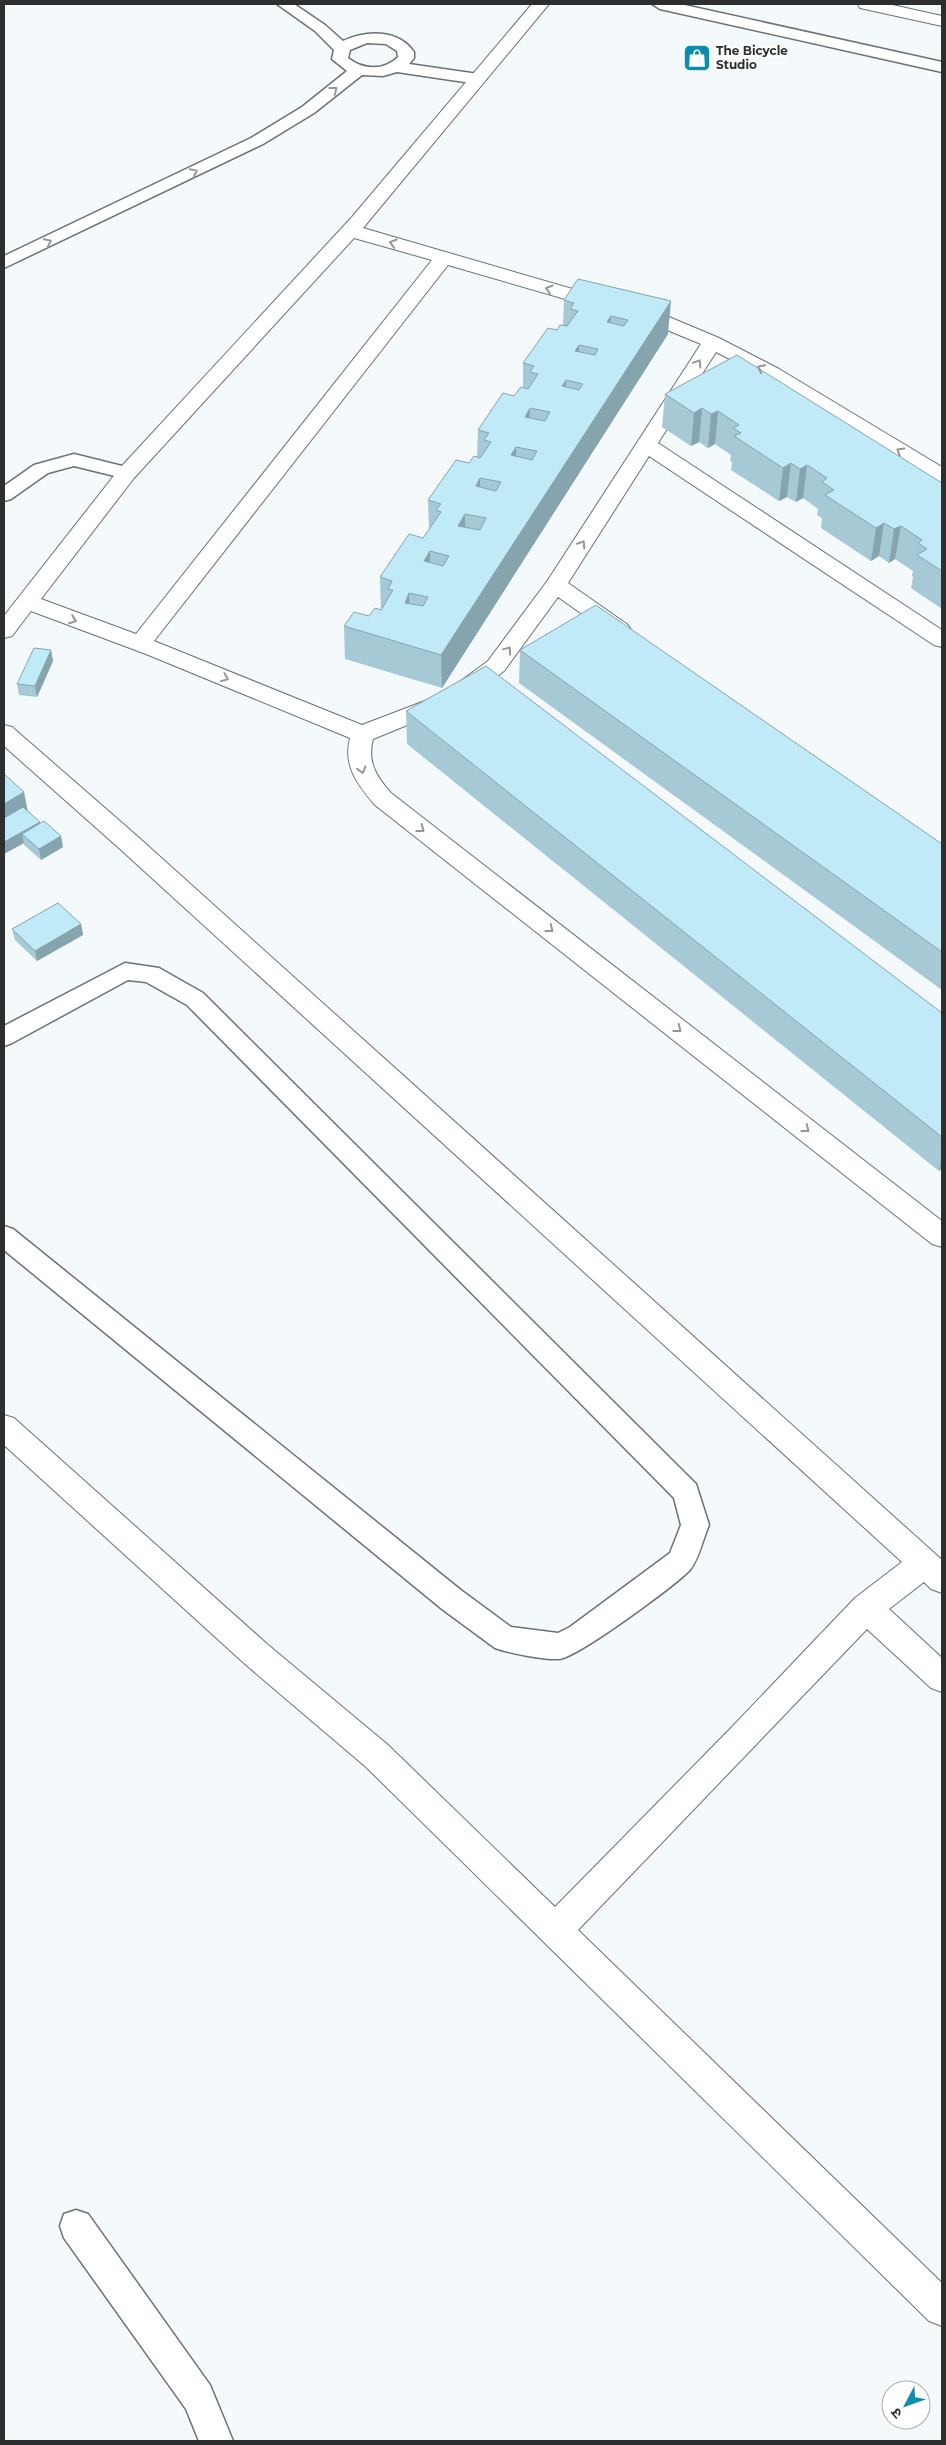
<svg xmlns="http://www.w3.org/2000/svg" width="946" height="2445" viewBox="0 0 946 2445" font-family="Montserrat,'Noto Sans Devanagari',sans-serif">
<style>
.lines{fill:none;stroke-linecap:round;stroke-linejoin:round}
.lane-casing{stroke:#6d7173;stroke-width:3}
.street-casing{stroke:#6d7173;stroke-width:2}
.secondary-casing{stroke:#6d7173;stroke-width:2}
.lane{fill:#fff;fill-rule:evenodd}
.street{fill:#fff;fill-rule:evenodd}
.secondary{fill:#fff;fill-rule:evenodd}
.wall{fill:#a5c9d5}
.shaded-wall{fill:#86a4ae}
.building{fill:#c0eaf8;stroke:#86a4ae;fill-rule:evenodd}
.oneway{stroke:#969697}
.labels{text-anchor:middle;stroke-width:4;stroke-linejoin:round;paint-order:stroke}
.far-poi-label{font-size:12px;font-weight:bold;fill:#2c2e2f;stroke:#fff;text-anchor:start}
</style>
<rect width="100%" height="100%" fill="#f4f9fb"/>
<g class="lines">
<g class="lane-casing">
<path id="lane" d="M277 4H294L325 25 343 41C366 30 398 29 414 52V58L409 64 478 74 486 79 478 84 397 72 383 76 362 75 314 113 263 144 4 268V256L251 138 302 107 347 71 332 59 334 50 315 31ZM367 43 386 44 397 51 398 57C384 71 363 70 348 58L350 50Z
M652 4H680L942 62V72L660 9Z
M74 454 134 469 137 473 134 477 127 479 74 466 48 473 11 499 4 501V486L34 465Z
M125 963 159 968 203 993 696 1484 709 1525C703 1538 699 1560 689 1571 674 1586 577 1658 559 1659 544 1660 509 1653 495 1648L442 1609 4 1250V1226L13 1229 462 1591 511 1627 558 1633 570 1627 670 1553 681 1525 674 1498 187 1005 146 982 128 980 12 1043 4 1046V1026Z
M76 2210 88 2214 210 2385 233 2441H199L186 2409 64 2238 60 2226 64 2214Z"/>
</g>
<g class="street-casing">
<path id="street" d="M532 4H549L363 228 669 317 719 338 779 369 942 467V482L935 481 765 377 716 352 658 443 942 630V647L934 645 649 456 568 583 628 625 631 630 628 635 620 637 612 635 558 597 504 671 459 704 373 739C367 762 376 776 391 793L942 1221V1247L932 1244 375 805C357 784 343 766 350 738L146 654 31 611 12 636 4 638V616L120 468 352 217ZM354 238 432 260 136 634 41 599 134 478ZM448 265 655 325 701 344 548 580 488 661 443 694 362 725 154 641Z
M4 725 12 727 137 836 942 1560V1593L931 1589 924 1582 889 1609 942 1658V1692L931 1688 867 1629 578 1930 942 2283V2326L929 2321 366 1767 245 1664 4 1445V1415L14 1418 267 1644 388 1745 555 1907 730 1729 855 1598 902 1562 119 848 4 746Z"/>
</g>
<g class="secondary-casing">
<path id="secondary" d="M858 4H888L942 16V26L860 8Z"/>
</g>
<use href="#lane" class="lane"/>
<use href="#street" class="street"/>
<use href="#secondary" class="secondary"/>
</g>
<path class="wall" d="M578 279 668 334 442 688 345 659 344 626 369 616 381 610 380 577 423 538 429 529 428 500 469 463 477 457 478 430 523 388V363L557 330 563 326 564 300Z
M665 394 942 483V609L911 588 913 577 912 576 913 571 895 559 889 563 879 556 871 561 821 528 822 518 817 515 818 509 803 498 796 502 787 497 779 501 731 470 732 462 730 461 731 455 715 444 708 448 699 442 691 446 662 427Z
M51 650 53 661 37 697 19 695 17 684Z
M520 650 942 844V990L519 683Z
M406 711 942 1013V1168L939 1171 407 744Z
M28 811 63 847 41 860 24 845V843L4 854Z
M81 924 83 935 37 961 15 940 12 929Z"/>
<path class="shaded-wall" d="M671 301 668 334 442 688 441 655Z
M611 316 609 349 607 322Z
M579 345 578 378 575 351Z
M566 380 565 413 562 386Z
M530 408 529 442 525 417Z
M702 408 699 442 691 446 694 413Z
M718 411 715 444 708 448 711 414Z
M516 447V480L511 455Z
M791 463 787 497 779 501 783 468Z
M807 465 803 498 796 502 800 469Z
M480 478V511L476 486Z
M465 514V547L458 526Z
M884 523 879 556 871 561 876 528Z
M901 526 895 559 889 563 894 529Z
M430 551 431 584 424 561Z
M409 593 410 626 405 603Z
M51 650 53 661 37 697 35 686Z
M24 792 28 812 4 827V804Z
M40 822 42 832 22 834 24 843 4 854V842Z
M61 836 63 847 41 860 39 849Z
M81 924 83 935 37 961 35 951Z
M942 1156V1168L939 1171Z"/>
<path class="building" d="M578 279 671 301 441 655 344 626 354 612 369 616 375 608 381 610 393 590 388 589 392 581 380 577 409 534 423 538 441 512 436 510 441 504 428 500 456 460 469 463 474 456 480 458 491 442 484 440 489 433 478 430 503 393 514 396 521 387 528 389 538 374 530 372 534 366 523 363 548 328 557 330 560 325 567 326 578 311 570 309 574 303 564 300ZM611 316 628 320 624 326 607 322ZM579 345 598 349 595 355 575 351ZM566 380 583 384 579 390 562 386ZM530 408 550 412 545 421 525 417ZM516 447 537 451 532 460 511 455ZM480 478 501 482 496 491 476 486ZM465 514 486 518 480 530 458 526ZM430 551 449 556 443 566 424 561ZM409 593 428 597 423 606 405 603Z
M737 355 942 483V571L917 555 927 549 918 543 922 540 901 526 894 529 884 523 876 528 825 495 834 490 822 482 827 478 807 465 800 469 791 463 783 468 734 436 741 433 733 428 739 425 718 411 711 414 702 408 694 413 665 394Z
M596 605 942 844V952L520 650Z
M34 648 51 650 35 686 17 684Z
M486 666 942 1013V1137L406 711Z
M4 774 24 792 4 804Z
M23 807 40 822 4 842V818Z
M44 821 61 836 39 849 22 834Z
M58 903 81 924 35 951 12 929Z"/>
<defs><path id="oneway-chevron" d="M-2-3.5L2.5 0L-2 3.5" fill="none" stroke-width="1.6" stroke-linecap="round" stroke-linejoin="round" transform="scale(1.25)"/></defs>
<g class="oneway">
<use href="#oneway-chevron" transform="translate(334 90) rotate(-38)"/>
<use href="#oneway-chevron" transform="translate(194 172) rotate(-26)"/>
<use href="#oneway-chevron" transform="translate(48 242) rotate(-26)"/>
<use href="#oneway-chevron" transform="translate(393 243) rotate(-164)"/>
<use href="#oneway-chevron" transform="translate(549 289) rotate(-164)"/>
<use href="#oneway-chevron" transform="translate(698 363) rotate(-57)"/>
<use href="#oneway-chevron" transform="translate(761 368) rotate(-152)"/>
<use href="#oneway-chevron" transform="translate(900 451) rotate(-149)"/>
<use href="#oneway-chevron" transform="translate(582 544) rotate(-57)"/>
<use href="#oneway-chevron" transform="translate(73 620) rotate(21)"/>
<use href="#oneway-chevron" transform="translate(508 650) rotate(-53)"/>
<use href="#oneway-chevron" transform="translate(225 678) rotate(22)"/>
<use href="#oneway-chevron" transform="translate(362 770) rotate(73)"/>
<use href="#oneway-chevron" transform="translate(421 829) rotate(38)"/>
<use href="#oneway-chevron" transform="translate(550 929) rotate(38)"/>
<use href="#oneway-chevron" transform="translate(678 1029) rotate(38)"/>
<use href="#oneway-chevron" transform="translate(806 1129) rotate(38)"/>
</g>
<defs>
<g id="shop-square" transform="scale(1.4375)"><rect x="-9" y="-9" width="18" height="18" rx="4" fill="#0b8ead" stroke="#fff"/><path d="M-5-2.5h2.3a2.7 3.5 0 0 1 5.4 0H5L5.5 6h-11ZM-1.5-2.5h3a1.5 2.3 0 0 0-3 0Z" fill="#fff"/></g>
</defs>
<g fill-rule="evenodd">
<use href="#shop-square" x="697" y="58"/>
</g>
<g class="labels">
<g class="far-poi-label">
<text x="716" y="55">The Bicycle<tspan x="716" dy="14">Studio</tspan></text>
</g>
</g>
<rect width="946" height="2445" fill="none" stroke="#2c2e2f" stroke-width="10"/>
<g transform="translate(906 2405) rotate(229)"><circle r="24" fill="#ffffff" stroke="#ababac"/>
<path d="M0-4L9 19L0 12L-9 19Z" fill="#0b8ead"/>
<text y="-8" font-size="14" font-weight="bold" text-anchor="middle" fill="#2c2e2f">उ</text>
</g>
</svg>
